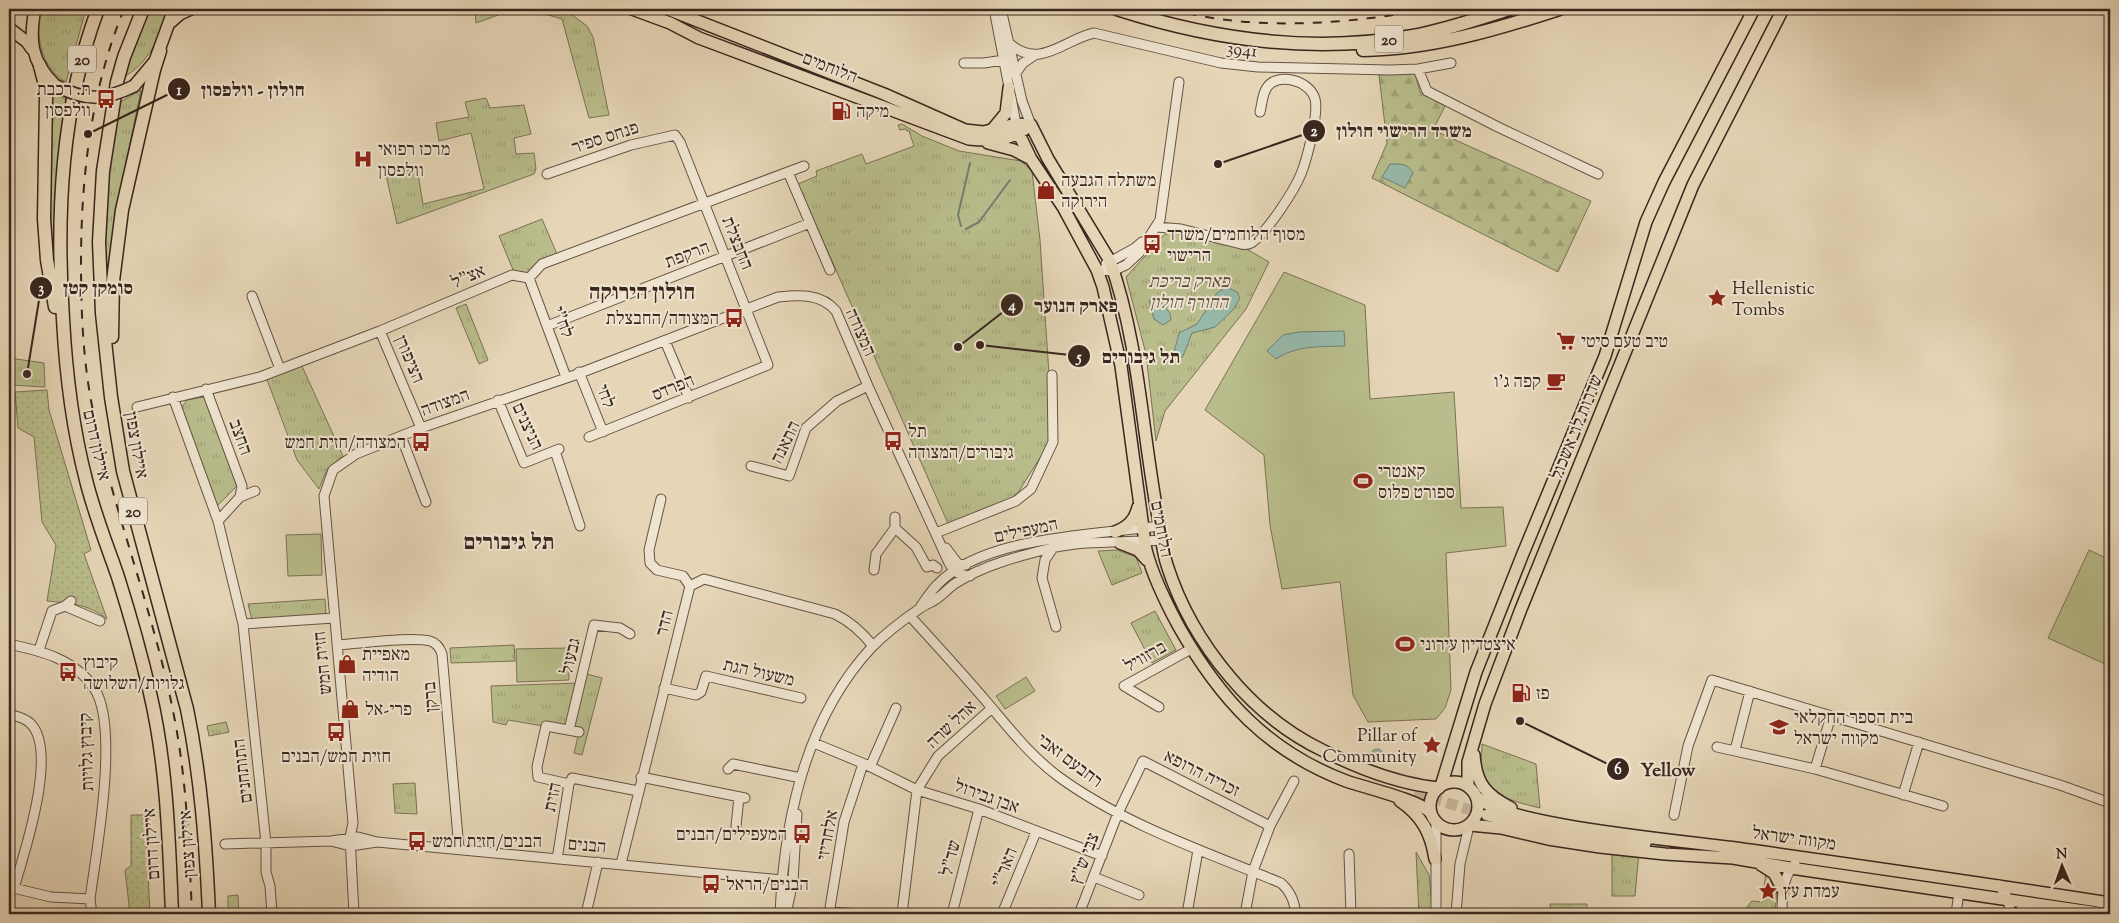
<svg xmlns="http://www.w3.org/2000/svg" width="2119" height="923" viewBox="0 0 2119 923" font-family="'Sorts Mill Goudy','Frank Ruhl Libre',serif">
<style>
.grass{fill:url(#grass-dots);stroke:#7a7255}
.forest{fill:url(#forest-firs);stroke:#7a7255}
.park{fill:url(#park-tufts);stroke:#7a7255}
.garden{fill:#b9bd8c;stroke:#7a7255}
.water{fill:#97b9aa;stroke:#727f72}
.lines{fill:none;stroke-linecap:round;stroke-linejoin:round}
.stream{stroke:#727f72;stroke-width:2}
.major-tunnel{stroke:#c4b398;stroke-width:11;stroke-dasharray:11 5.5;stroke-linecap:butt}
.minor-casing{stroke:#655344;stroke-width:11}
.major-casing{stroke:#3a271e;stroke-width:14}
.highway-casing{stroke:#3a271e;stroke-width:15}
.minor{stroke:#efe4d0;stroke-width:9}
.major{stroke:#e6d6b7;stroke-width:11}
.highway{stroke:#e6d6b7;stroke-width:12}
.rail{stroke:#3a271e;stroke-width:2;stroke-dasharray:9 9;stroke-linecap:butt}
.major-bridge-casing{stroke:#3a271e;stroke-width:14;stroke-linecap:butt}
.major-bridge{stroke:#e6d6b7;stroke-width:11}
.labels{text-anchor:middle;stroke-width:4;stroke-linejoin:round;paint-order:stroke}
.shield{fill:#efe4d0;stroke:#706053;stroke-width:1}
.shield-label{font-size:16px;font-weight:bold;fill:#3a271e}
.street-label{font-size:18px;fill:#3a271e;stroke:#efe4d0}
.poi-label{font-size:18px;fill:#3a271e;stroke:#efe4d0;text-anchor:start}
.park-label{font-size:18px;font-style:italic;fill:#5a4c3a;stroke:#efe4d0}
.district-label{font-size:22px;font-weight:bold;fill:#3a271e;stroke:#efe4d0}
.leader{fill:none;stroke:#3a271e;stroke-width:2}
.callout-dot{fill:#3a271e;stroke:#efe4d0;stroke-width:2}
.mark-label{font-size:15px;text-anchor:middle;font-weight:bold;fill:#fff}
.callout-label{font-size:19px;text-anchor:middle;font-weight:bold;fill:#3a271e;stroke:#efe4d0;stroke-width:4;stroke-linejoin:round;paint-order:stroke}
</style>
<defs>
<pattern id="grass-dots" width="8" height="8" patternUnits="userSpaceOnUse" patternTransform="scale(1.25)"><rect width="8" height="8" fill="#b9bd8c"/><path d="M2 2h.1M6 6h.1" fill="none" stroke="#a0a278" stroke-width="1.8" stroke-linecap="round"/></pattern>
<pattern id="forest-firs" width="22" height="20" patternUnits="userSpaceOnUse" patternTransform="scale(1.25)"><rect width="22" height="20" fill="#b9bd8c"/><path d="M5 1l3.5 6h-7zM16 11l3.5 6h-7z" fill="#a0a278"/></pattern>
<pattern id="park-tufts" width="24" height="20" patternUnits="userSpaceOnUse" patternTransform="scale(1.25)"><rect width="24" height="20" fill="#b9bd8c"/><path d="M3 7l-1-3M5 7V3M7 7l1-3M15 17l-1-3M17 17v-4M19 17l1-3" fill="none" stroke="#a0a278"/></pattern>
</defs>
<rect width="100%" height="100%" fill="#e6d6b7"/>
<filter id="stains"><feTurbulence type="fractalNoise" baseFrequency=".004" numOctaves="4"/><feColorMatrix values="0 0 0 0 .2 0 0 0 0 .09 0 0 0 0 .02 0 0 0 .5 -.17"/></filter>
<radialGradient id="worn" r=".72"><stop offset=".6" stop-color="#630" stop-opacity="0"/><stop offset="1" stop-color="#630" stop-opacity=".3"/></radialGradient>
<path class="grass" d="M47 390 49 410 91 550 84 554 107 619C89 604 69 603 47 601L56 545 42 522 34 437 18 428 15 392Z
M131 815H145L150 914H130L125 870 131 866Z"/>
<path class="forest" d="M1415 73 1420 92 1445 106 1433 130 1591 201 1558 272 1372 178 1387 143 1379 75Z"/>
<path class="park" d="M40 9H86L66 82C40 68 36 35 40 9Z
M147 9H170C159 37 150 63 122 78Z
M475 9H564L587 26 593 37 609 115 589 118 562 19 538 12 512 10 476 23Z
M141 90 115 217 110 273 104 271 102 230 115 105Z
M51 92 69 101 59 319 50 233Z
M486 98 490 108 524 105 531 134 514 138 516 154 534 153 536 169 534 174 397 224 386 175 417 168 423 204 484 189 471 133 439 141 436 123 469 117 465 102Z
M902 124 922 136 959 151 1021 161 1032 171 1040 240 1049 374 1050 442 1014 499 950 528 798 184 817 176 816 171 862 154 866 164 914 146 909 131H907L906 129 900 130 898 125Z
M542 219 557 254 528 276 514 272 499 236Z
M1173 232 1195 235 1245 248 1269 262 1246 309 1165 411 1156 441 1146 354 1126 277 1164 235Z
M466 304 488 360 479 364 456 308Z
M9 358 44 363 45 387 9 385Z
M301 364 343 456 327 469 319 489 297 460 266 377Z
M209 396 241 482 216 507 181 408 187 400Z
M1117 550 1136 557 1142 573 1112 585 1098 551Z
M325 599 326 615 252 620 248 604Z
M1155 611 1176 650 1152 663 1131 623Z
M514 645 515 661 451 663 450 648Z
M583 673 602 678 582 755 574 753 579 732 508 720 506 725 493 722 491 686 580 683Z
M226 722 229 732 209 736 207 726Z
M1482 744 1536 764 1540 808C1520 803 1487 797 1482 772 1480 764 1482 753 1482 744Z
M415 783 417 814 395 813 393 784Z
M1612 849 1639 852 1635 896H1612Z
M1416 852 1429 875 1433 914H1419Z
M1766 873C1780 888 1777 895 1774 914H1741L1752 901 1762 902Z
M238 895 239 914H228V896Z
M1550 904H1587V914H1551Z
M1796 910 1847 914H1796Z"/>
<path class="garden" d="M1284 272 1365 305 1370 399 1454 392 1461 508 1503 507 1506 546 1446 553 1451 690 1445 708 1436 719 1368 722 1353 695 1340 582 1282 589 1270 525 1264 455 1205 410Z
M321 534 322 575 288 576 286 535Z
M2089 550 2110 560V652L2105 664 2048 638Z
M568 648 569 680 517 682 516 649Z
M1026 677 1035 691 1005 709 996 696Z"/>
<path class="water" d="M1390 164C1401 164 1407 163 1413 173L1405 188 1382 177Z
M1226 287 1237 292 1240 298 1234 309 1215 327 1192 333 1183 356 1179 360 1173 356 1179 333 1197 324 1217 293Z
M1155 296 1170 313 1171 320 1163 325 1154 319 1149 300Z
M1344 331 1345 346C1319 347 1297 345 1276 359L1267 351 1283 335 1299 332Z
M1371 755a6 6 0 1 1 12 0a6 6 0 1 1-12 0Z"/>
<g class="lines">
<path class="stream" d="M961 226 958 215 970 163
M966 229 979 222 1010 180"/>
<path class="major-tunnel" d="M1415 793 1487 815"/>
<g class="minor-casing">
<path id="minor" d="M994 9 1017 129
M1001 9 1022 101 1031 125
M1010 44C1040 70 1065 39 1094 33L1221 63 1258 67 1390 70 1418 69 1451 63
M964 63H984L1004 60
M1418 69 1427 91 1500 128 1598 174
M1015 74 1023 63 1035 55
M788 172 830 270
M547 174 631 145 675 135 680 142 768 365 589 437
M1157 227 1181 229 1241 244C1246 245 1251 244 1255 240 1269 229 1294 191 1301 174 1307 159 1319 113 1315 99 1310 80 1276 71 1266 89 1262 96 1262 105 1260 112
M1106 264 1135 248 1142 242
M1097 270 1113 271 1126 265 1139 253 1160 220 1179 82
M529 278 542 264 804 166
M529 278 566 377
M252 296 280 369
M547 326 810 223
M380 331 421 428
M665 341 689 398
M579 372 603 432
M206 389 242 486 240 497
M173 397 218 521 243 624 266 843V872L270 886 272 914
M498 400 524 463 559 449
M137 407 260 377 380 331 512 275 529 278
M401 436 426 502
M555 451 580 526
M751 466 789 476 806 428 837 401 868 386
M661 499 649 550 650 563 657 570 683 576 690 586
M218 521 240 497 255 491
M895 528 916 547 927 567 933 565 937 568
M936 533 1016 501 1031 489 1053 442 1052 375
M946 548 958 564 966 565
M1053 548 1045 560 1042 578 1056 627
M874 570 876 554 895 528V517
M690 586 704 579 835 614C851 622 862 632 873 646
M65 606 100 621
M921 606C926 599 931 591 937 585 983 536 1096 535 1159 526
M910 616C937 646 965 676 991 707 1012 732 1032 757 1059 777 1125 825 1206 852 1281 883 1291 892 1294 901 1296 914
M243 624 334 618
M9 644C41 651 75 659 94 688 120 726 96 853 90 899L92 914
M337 645C359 644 411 636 430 641 437 643 440 648 442 654L459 849
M39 650 52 611 65 606 71 601
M664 688 696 695 701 692 706 676 801 698
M1159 707 1124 686 1191 649
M9 714C16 716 25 718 30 723 59 750 24 854 14 888
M569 730 594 625 620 628 630 634
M814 743 867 765 917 790 979 809 1102 856
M1717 747 1815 769 1943 806
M1735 750 1750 691
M870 767 896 708
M728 769 733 764 801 778
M1815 769 1831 716
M641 777 745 798
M569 784 538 777 537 767 546 726 579 732
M1903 795 1919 742
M1674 815 1688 746 1712 680 2060 785 2110 803
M1436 822V914
M736 826 739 797
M331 841 350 846 377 842
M225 844 331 841 358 837 377 842 793 881
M1349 854 1351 914
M557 859 569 784 572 778 638 791
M621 864 690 586
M1094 877 1139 895
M1999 885 2008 899 2011 914
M9 887 51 897 90 899
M829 912 862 914
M354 914 350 837 353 823 324 496 333 470 356 454 421 428 575 375 778 297C799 295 821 293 836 311L868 386 949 563C955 573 959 575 970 576
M586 914 598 862
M780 914C784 820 806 718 872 647 885 634 903 620 919 609 924 605 930 603 935 600 943 595 948 588 956 583 984 565 1019 556 1052 548 1087 540 1125 543 1161 540
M786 914 793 881 797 814
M829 914 844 822 863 764
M902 914 917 790 938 756 992 708
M952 914 979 809
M1002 914 1036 832
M1079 914 1118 813 1143 761 1270 826
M1187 914 1198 850
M1245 914 1253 871 1270 826 1294 781
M1456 914 1460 864 1469 826
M1782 914C1782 897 1782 877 1795 864
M1956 914 1959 892"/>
</g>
<g class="major-casing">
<path id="major" d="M35 9C29 40 31 62 55 85
M632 9 670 23 699 38 969 139C988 141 1009 141 1025 129
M667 9 884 94 965 130 983 132 1016 124 1031 125
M171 22 180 14 191 9
M9 28 27 42 32 49
M134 86 155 61 174 9
M1031 125 1048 159 1110 261C1139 342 1142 432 1158 517 1161 533 1162 550 1167 565 1180 606 1202 644 1230 677 1257 709 1286 733 1324 751 1360 769 1398 784 1439 788
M992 130 1006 113 1009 88
M1019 134 1031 159 1063 207 1097 270 1103 287 1121 366 1146 550C1153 577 1166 603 1179 627 1220 699 1267 751 1346 781 1363 787 1422 801 1431 813
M988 143 1014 150 1031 159
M1115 532C1127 527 1135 521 1138 507
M1120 543 1138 550 1147 560
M1474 755C1476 784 1486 795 1511 808
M1430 806a24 24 0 1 1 48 0a24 24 0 1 1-48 0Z
M1441 786 1476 672 1522 556 1605 356 1646 222 1664 182 1754 9
M1468 786V762L1485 704 1521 609 1693 185 1783 9
M1477 797C1506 827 1701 842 1750 850 1870 867 1990 884 2110 903
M1400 801C1422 816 1431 833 1435 859
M1487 815 1572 834 1645 844
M1470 825 1501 828 1548 839 1600 847 1665 854 1733 858 1791 868 2105 914
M1760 864 1774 873 1783 890
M2018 914 2025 908 2035 905"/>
</g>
<g class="highway-casing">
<path id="highway" d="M98 9C61 108 56 214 63 319 66 375 72 426 86 480 94 513 107 545 118 577 130 615 141 654 150 693 167 765 169 841 172 914
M143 9 124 57 117 82 103 171 99 242 102 313 111 397 123 471 187 709C201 777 206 845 209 914
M1117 9C1213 40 1313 54 1413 36 1446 30 1477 19 1509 9
M688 16 691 9
M1363 50C1430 49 1495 30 1559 9
M40 66 44 81 46 98 44 219 47 260 55 307
M112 337 113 281 122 210 154 70 160 51"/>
</g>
<use href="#minor" class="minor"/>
<use href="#major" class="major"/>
<use href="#highway" class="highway"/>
<path class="rail" d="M124 9C91 89 81 177 81 263 81 313 83 362 93 411 114 514 154 612 174 716 187 781 189 848 192 914
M1170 9C1256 32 1345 24 1431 9"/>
<g class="major-bridge-casing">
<path id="major-bridge" d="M55 85C84 101 104 101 134 86"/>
</g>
<use href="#major-bridge" class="major-bridge"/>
</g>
<defs>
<g id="bus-bare" transform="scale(1.5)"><path d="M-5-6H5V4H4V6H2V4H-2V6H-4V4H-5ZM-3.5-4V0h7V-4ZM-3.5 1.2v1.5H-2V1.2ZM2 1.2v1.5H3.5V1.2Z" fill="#8f2418" stroke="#efe4d0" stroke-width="2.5" paint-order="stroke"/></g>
<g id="fuel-bare" transform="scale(1.5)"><path d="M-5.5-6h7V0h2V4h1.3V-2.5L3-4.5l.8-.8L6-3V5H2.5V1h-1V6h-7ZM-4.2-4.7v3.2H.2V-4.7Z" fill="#8f2418" stroke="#efe4d0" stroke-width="2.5" paint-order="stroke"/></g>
<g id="hospital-bare" transform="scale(1.5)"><path d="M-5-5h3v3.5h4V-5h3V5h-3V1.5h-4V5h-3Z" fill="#8f2418" stroke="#efe4d0" stroke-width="2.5" paint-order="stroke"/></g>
<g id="shop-bare" transform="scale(1.5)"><path d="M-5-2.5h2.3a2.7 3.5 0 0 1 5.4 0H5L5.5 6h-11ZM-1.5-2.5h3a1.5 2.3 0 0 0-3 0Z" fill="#8f2418" stroke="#efe4d0" stroke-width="2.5" paint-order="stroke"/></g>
<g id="sight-bare" transform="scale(1.5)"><path d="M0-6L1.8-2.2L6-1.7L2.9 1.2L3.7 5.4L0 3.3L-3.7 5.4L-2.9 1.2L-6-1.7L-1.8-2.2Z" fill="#8f2418" stroke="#efe4d0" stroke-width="2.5" paint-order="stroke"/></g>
<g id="supermarket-bare" transform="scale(1.5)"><path d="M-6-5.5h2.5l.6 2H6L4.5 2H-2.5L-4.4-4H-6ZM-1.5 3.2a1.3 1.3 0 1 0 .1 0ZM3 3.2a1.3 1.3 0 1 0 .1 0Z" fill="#8f2418" stroke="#efe4d0" stroke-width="2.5" paint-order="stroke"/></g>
<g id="cafe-bare" transform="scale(1.5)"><path d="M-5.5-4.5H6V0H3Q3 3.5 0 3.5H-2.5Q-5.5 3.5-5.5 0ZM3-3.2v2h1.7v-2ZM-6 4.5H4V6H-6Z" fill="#8f2418" stroke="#efe4d0" stroke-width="2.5" paint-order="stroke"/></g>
<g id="stadium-bare" transform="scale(1.5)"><path d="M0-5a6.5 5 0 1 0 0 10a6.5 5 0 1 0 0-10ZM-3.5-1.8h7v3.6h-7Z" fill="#8f2418" stroke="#efe4d0" stroke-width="2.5" paint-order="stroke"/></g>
<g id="school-bare" transform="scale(1.5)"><path d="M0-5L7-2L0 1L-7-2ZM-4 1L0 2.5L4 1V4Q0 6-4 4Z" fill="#8f2418" stroke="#efe4d0" stroke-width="2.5" paint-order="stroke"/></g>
</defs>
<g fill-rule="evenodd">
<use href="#bus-bare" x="106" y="99"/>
<use href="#fuel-bare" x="841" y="111"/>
<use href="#hospital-bare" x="363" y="159"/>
<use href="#shop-bare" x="1046" y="190"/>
<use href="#bus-bare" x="1152" y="244"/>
<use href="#sight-bare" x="1717" y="298"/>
<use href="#bus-bare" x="734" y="318"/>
<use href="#supermarket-bare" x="1566" y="341"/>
<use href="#cafe-bare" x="1556" y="381"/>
<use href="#bus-bare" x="893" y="441"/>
<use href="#bus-bare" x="421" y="442"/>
<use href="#stadium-bare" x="1363" y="481"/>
<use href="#stadium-bare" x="1405" y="644"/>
<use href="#shop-bare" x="347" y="664"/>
<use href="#bus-bare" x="68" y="672"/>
<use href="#fuel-bare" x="1521" y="693"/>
<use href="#shop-bare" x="350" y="709"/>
<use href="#school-bare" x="1779" y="727"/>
<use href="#bus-bare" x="336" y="732"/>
<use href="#sight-bare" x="1432" y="745"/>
<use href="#bus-bare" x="802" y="834"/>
<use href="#bus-bare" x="417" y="841"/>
<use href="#bus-bare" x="711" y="884"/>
<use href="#sight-bare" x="1768" y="891"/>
</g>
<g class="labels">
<g class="shield">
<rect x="1375" y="25.5" width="28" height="27" rx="4"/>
<rect x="68" y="45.5" width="28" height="27" rx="4"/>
<rect x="119" y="497.5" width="28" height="27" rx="4"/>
</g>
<g class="shield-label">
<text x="1389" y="45">20</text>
<text x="82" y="65">20</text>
<text x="133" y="517">20</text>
</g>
<g class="street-label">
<text transform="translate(1242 49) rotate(6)" y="6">3941</text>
<text transform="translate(830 67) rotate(21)" y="6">הלוחמים</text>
<text transform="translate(605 137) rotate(-18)" y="6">פנחס ספיר</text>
<text transform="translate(738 243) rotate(68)" y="6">החבצלת</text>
<text transform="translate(687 254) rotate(-21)" y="6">הרקפת</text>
<text transform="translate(468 276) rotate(-23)" y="6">אצ"ל</text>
<text transform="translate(563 322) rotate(69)" y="6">לח"י</text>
<text transform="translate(861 332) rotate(66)" y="6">המצודה</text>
<text transform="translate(410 359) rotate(67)" y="6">הציפורן</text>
<text transform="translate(673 387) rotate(-22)" y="6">הפרדס</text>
<text transform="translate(606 396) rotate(69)" y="6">לחי</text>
<text transform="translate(445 402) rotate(-20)" y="6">המצודה</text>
<text transform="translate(528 426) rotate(65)" y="6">הניצנים</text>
<text transform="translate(1576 427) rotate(-68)" y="6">שדרות לוי אשכול</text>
<text transform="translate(241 437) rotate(70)" y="6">החצב</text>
<text transform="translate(785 442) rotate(-64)" y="6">התאנה</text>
<text transform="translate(97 445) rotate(77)" y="6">איילון דרום</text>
<text transform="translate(137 445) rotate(80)" y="6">איילון צפון</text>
<text transform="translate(1162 529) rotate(79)" y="6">הלוחמים</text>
<text transform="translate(1026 530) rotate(-12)" y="6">המעפילים</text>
<text transform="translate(664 623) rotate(-76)" y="6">הדר</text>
<text transform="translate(570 656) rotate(-77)" y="6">גבעול</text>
<text transform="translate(1145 656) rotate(-29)" y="6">ברזוויל</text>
<text transform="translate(322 663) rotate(-96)" y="6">חזית חמש</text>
<text transform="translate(759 672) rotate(13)" y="6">משעול הגת</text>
<text transform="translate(430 697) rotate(-95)" y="6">ברקן</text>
<text transform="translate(951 724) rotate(-43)" y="6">אהל שרה</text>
<text transform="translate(86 752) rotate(-92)" y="6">קיבוץ גלויות</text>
<text transform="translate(1070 760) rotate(37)" y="6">רחבעם זאבי</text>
<text transform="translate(242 771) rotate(-97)" y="6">התותחנים</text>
<text transform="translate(1202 773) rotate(27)" y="6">זכריה הרופא</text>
<text transform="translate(987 796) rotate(20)" y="6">אבן גבירול</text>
<text transform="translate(552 797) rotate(-78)" y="6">הזית</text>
<text transform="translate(827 835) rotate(-79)" y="6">אלחריזי</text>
<text transform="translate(1794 838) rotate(8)" y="6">מקווה ישראל</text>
<text transform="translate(151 844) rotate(-94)" y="6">איילון דרום</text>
<text transform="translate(187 844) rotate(-94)" y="6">איילון צפון</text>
<text transform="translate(587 845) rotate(5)" y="6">הבנים</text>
<text transform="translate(950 858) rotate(-76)" y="6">שד"ל</text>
<text transform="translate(1084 858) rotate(-69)" y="6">צבי ש"ץ</text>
<text transform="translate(1004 867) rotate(-67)" y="6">האר"י</text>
</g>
<g class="poi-label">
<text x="91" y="95" text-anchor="end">ת. רכבת<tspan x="91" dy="21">וולפסון</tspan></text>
<text x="856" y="117">מיקה</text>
<text x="378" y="155">מרכז רפואי<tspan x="378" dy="21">וולפסון</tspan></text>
<text x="1061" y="186">משתלה הגבעה<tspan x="1061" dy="21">הירוקה</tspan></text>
<text x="1167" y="240">מסוף הלוחמים/משרד<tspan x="1167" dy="21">הרישוי</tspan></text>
<text x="1732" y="294">Hellenistic<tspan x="1732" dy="21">Tombs</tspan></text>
<text x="719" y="324" text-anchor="end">המצודה/החבצלת</text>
<text x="1581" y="347">טיב טעם סיטי</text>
<text x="1541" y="387" text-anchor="end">קפה ג'ו</text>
<text x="908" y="437">תל<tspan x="908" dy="21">גיבורים/המצודה</tspan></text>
<text x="406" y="448" text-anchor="end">המצודה/חזית חמש</text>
<text x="1378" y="477">קאנטרי<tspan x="1378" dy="21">ספורט פלוס</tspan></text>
<text x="1420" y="650">איצטדיון עירוני</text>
<text x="362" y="660">מאפיית<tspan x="362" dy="21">הודיה</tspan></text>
<text x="83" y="668">קיבוץ<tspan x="83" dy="21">גלויות/השלושה</tspan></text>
<text x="1536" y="699">פז</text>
<text x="365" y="715">פרי-אל</text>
<text x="1794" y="723">בית הספר החקלאי<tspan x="1794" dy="21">מקווה ישראל</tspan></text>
<text x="1417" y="741" text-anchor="end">Pillar of<tspan x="1417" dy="21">Community</tspan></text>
<text x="336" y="762" text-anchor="middle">חזית חמש/הבנים</text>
<text x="787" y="840" text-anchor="end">המעפילים/הבנים</text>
<text x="432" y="847">הבנים/חזית חמש</text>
<text x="726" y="890">הבנים/הראל</text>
<text x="1783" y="897">עמדת עץ</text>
</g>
<g class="park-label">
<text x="1189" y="287">פארק בריכת<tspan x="1189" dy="21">החורף חולון</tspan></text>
</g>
<g class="district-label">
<text x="642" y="299">חולון הירוקה</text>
<text x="509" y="549">תל גיבורים</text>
</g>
</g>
<path class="leader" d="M88 134L179 89M1218 164L1314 131M27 374L41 288M958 347L1012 305M980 345L1079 356M1520 721L1618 769"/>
<g class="callout-dot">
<circle cx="88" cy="134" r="5"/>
<circle cx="1218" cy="164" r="5"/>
<circle cx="27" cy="374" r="5"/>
<circle cx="958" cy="347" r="5"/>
<circle cx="980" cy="345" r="5"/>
<circle cx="1520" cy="721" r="5"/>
<circle cx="179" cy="89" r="12"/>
<circle cx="1314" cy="131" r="12"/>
<circle cx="41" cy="288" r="12"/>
<circle cx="1012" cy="305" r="12"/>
<circle cx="1079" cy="356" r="12"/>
<circle cx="1618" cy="769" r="12"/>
</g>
<g class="mark-label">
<text x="179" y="95">1</text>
<text x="1314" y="136">2</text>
<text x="41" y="293">3</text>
<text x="1012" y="310">4</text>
<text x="1079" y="362">5</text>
<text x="1618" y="774">6</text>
</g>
<g class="callout-label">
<text x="253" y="96">חולון - וולפסון</text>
<text x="1404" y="137">משרד הרישוי חולון</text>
<text x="98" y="294">סומקן קטן</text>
<text x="1076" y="312">פארק הנוער</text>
<text x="1141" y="363">תל גיבורים</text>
<text x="1668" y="776">Yellow</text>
</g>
<rect width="2119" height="923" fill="none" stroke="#e6d6b7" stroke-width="30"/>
<rect x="10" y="10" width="2099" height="903" fill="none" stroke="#3a271e" stroke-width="2.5"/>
<rect x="15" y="15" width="2089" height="893" fill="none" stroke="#3a271e"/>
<g transform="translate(2062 866) rotate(358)" stroke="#efe4d0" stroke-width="4" paint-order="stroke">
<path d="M0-4L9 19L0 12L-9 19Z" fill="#3a271e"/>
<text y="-8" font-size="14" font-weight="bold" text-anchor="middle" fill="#3a271e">N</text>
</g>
<rect width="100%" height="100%" filter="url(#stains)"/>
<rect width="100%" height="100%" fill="url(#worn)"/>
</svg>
